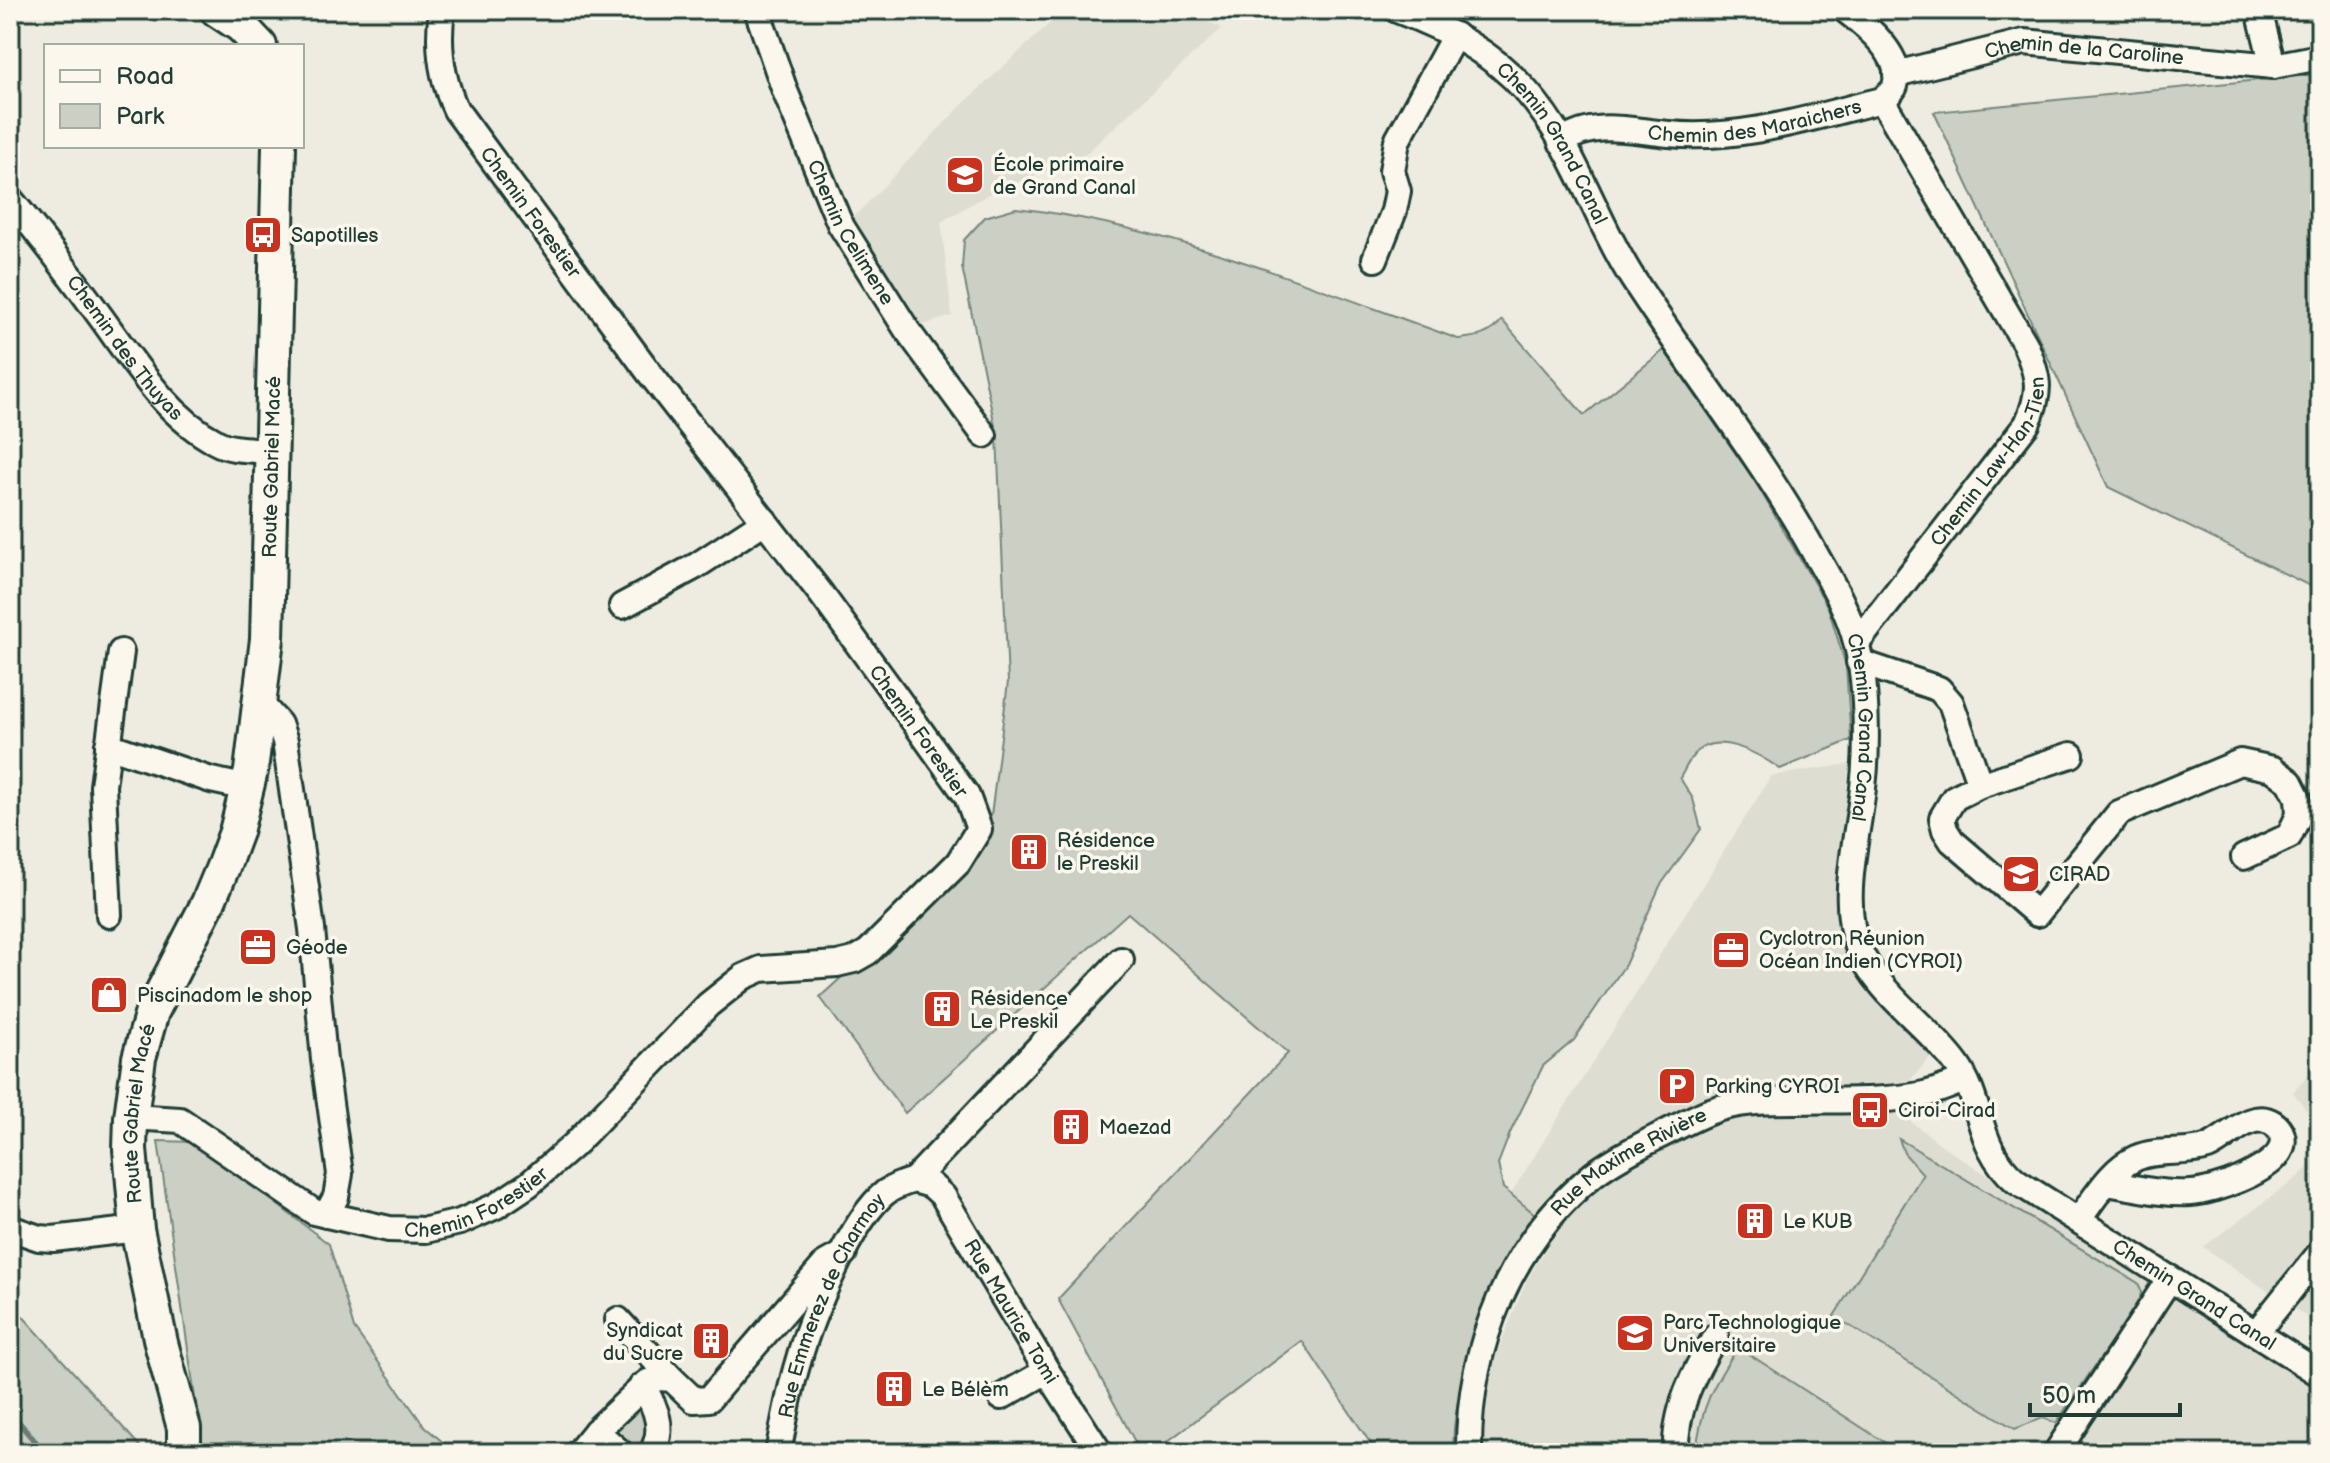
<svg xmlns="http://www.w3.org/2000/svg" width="2330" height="1463" viewBox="0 0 2330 1463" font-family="'Balsamiq Sans',sans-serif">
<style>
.built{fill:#ddddd2}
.green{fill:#cbcfc4;stroke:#75867c;stroke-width:2}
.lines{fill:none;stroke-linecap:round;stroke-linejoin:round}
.stream{stroke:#6c7d74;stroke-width:6}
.minor-casing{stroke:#1f3d34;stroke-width:30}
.major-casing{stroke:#1f3d34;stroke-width:38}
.minor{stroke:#fbf7ec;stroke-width:24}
.major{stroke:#fbf7ec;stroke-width:32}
.labels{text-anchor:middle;stroke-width:7;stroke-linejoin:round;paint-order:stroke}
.street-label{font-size:20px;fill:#1f3d34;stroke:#fbf7ec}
.poi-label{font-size:20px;fill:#1f3d34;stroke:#fbf7ec;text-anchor:start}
</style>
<rect width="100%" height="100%" fill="#eeece1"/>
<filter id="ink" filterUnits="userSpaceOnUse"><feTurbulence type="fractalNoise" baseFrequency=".0125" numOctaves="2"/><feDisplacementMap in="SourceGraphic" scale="16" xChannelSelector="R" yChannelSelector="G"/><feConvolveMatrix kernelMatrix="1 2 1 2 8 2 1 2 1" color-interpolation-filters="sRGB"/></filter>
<g filter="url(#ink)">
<path class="built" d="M1064 10H1181L1222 28 1080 159 994 191 941 222 952 316 913 328 848 223 961 106Z
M1849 764 1837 910 1846 963 1933 1054 1889 1105 1951 1152 2320 1386V1453H1483L1481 1429 1494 1360 1527 1279 1556 1233 1504 1205 1771 776Z
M2320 1063V1326L2203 1247 2293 1181 2310 1166 2316 1144 2314 1120 2293 1092Z"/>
<path class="green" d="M2320 74V591L2108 487 1934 112Z
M1016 208C1167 225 1315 288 1458 339 1477 337 1489 336 1502 320L1584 415 1664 350 1756 483 1828 607 1846 666 1851 740 1780 769C1759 754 1714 728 1693 756 1688 762 1684 771 1680 778L1693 799 1701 829 1660 886 1625 965 1574 1040 1543 1066 1510 1133 1498 1164 1503 1188 1536 1215C1496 1276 1472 1318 1460 1391 1456 1412 1452 1432 1454 1453H1377L1302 1341 1152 1453H1141L1058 1299 1288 1053 1128 913 905 1113 820 997 963 866 991 816 1008 682 997 436 962 267 964 240 985 217Z
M1899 1139 2138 1283 2141 1291 2140 1300 2056 1423 2043 1418 2015 1429 1834 1316 1923 1174 1904 1153Z
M158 1141 195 1142 329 1244 354 1328 425 1427 456 1453H203Z
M10 1302 146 1453H10Z
M1738 1347 1901 1453H1696C1701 1406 1713 1385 1738 1347Z
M637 1400 650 1421 642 1453H628L609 1431Z"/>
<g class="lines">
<path class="stream" d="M10 1412 45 1453"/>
<g class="minor-casing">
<g id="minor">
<path id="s1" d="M757 10 785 91 840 224 907 330 984 435"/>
<path id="s2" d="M1397 10C1445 28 1492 52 1526 91 1575 145 1594 219 1633 279 1690 367 1756 450 1808 541 1826 574 1847 605 1856 642 1867 681 1868 747 1863 788 1858 836 1839 901 1858 947 1878 995 1927 1024 1957 1065 1984 1103 1975 1146 2016 1181L2320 1374"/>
<path d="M2259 10 2273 66"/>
<path id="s3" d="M1896 74 2024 42 2273 66 2320 57"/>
<path id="s4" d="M1561 142C1596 119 1629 131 1669 134 1741 141 1813 117 1882 100 1886 96 1893 92 1895 86 1905 56 1865 25 1845 10"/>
<path id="s5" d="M10 199C42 237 71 276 100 316 133 361 166 416 216 442 232 451 253 449 270 451"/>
<path d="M1375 259 1394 211 1398 191 1392 171 1397 141 1455 35"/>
<path d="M622 606 696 566 765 521"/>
<path id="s6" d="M1857 643 2027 424C2042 391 2039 377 2025 344L1882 100"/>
<path d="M1859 662 1939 689 1951 703 1980 785"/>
<path d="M261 704 279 724 285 741 312 929 324 1060 340 1174 336 1197 326 1215"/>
<path d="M108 745 211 780 248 788"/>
<path d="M2071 755 1980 785 1954 798 1942 818 1945 830 1952 841 2037 914 2119 813 2240 762 2273 769 2290 782 2298 798 2299 815 2289 836 2244 857"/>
<path d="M109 915 103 786 121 652"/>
<path id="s7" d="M131 1117 180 1120 314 1212 389 1229 426 1230 460 1222 496 1206 529 1184 575 1144 708 1005 743 977 761 969 837 964 854 960 868 952 958 863 979 829 967 796 892 691 822 595 648 371 456 110C441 78 437 45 442 10"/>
<path id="s8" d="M914 1180 931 1185 943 1196 1047 1371 1100 1453"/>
<path d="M914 1180 1121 960"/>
<path d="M2079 1219C2095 1198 2111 1169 2136 1158 2158 1148 2186 1155 2208 1147 2227 1139 2251 1109 2273 1123 2282 1129 2285 1139 2281 1149 2272 1171 2213 1192 2191 1193 2164 1195 2133 1187 2106 1183"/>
<path d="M10 1228 39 1238 53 1239 137 1229"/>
<path d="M618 1320 672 1379"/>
<path d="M2256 1333 2320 1253"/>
<path d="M642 1386C656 1406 666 1431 651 1453"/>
<path d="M1001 1397 1047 1371"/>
<path d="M596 1431 621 1453"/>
<path d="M578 1453 596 1431 648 1382 659 1378 672 1379 694 1400 709 1399 826 1263 844 1253"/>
<path id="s9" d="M778 1453C784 1423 789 1391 798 1362 810 1319 851 1219 886 1192 895 1186 904 1183 914 1180"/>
<path id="s10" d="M1469 1453C1468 1346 1510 1242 1594 1174 1613 1159 1636 1148 1657 1137 1678 1127 1702 1112 1724 1107 1747 1101 1773 1101 1796 1101 1834 1100 1889 1102 1924 1094 1938 1091 1951 1085 1964 1080"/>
<path d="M1676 1453C1674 1411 1694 1371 1716 1336"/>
<path d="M2056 1453 2170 1278"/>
</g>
</g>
<g class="major-casing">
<g id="major">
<path d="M217 10 241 26 260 46"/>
<path id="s11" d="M184 1453V1428L161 1343 137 1229 130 1149 131 1117 139 1058 152 1012 208 903 223 867 236 832 251 771 267 639 279 146"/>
</g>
</g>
<use href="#minor" class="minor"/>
<use href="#major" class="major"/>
</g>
</g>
<defs>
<g id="school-square" transform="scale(2)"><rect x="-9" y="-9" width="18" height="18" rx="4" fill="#c8321e" stroke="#fbf7ec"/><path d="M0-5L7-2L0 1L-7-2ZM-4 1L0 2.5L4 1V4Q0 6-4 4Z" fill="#fff"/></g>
<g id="bus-square" transform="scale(2)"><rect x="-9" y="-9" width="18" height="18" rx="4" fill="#c8321e" stroke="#fbf7ec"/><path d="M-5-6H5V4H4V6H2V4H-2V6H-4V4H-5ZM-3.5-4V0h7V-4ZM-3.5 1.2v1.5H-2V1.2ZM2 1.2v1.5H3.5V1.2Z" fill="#fff"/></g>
<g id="building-square" transform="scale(2)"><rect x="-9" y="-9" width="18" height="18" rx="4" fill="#c8321e" stroke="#fbf7ec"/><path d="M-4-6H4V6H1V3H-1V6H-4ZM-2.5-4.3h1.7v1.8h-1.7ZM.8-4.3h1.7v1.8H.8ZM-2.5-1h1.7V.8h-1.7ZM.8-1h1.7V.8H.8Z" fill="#fff"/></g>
<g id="university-square" transform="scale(2)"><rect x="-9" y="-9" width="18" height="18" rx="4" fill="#c8321e" stroke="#fbf7ec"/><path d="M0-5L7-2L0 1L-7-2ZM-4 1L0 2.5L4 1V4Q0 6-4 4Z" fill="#fff"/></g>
<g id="office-square" transform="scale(2)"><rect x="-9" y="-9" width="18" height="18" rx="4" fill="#c8321e" stroke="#fbf7ec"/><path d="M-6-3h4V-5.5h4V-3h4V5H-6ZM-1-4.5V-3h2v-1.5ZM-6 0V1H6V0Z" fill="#fff"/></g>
<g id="shop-square" transform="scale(2)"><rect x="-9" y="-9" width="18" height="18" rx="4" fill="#c8321e" stroke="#fbf7ec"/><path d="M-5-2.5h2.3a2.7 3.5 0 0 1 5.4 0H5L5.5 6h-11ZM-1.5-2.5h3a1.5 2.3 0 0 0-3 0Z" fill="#fff"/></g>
<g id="parking-square" transform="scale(2)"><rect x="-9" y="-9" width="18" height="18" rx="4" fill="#c8321e" stroke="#fbf7ec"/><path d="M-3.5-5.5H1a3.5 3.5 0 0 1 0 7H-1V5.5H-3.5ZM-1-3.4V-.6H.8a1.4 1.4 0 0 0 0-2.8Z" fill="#fff"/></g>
</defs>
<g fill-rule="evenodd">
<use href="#school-square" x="965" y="175"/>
<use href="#bus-square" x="263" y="235"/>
<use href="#building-square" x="1029" y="852"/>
<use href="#university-square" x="2021" y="874"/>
<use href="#office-square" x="258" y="947"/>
<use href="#office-square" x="1731" y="950"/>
<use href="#shop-square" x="109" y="995"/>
<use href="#building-square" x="942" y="1009"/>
<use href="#parking-square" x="1677" y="1086"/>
<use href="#bus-square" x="1870" y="1110"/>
<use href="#building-square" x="1071" y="1127"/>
<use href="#building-square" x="1755" y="1221"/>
<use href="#university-square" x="1635" y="1333"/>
<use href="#building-square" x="711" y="1341"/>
<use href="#building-square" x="894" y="1389"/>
</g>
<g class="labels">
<g class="street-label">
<text dy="7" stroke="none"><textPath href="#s3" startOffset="192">Chemin de la Caroline</textPath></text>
<text dy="7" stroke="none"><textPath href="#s4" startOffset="198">Chemin des Maraichers</textPath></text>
<text dy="7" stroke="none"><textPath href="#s2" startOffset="212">Chemin Grand Canal</textPath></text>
<text transform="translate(531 212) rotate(54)" y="7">Chemin Forestier</text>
<text dy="7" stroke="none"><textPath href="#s1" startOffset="242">Chemin Celimene</textPath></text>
<text dy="7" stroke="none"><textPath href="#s5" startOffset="188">Chemin des Thuyas</textPath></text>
<text dy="7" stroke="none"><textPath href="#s6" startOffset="226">Chemin Law-Han-Tien</textPath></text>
<text dy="7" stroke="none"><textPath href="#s11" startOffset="1016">Route Gabriel Macé</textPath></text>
<text dy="7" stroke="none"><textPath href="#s2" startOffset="884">Chemin Grand Canal</textPath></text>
<text transform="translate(919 731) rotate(55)" y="7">Chemin Forestier</text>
<text dy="7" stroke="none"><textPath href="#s11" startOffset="346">Route Gabriel Macé</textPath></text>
<text dy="7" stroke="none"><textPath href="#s10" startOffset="352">Rue Maxime Rivière</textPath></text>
<text dy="7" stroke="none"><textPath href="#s7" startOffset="382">Chemin Forestier</textPath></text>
<text dy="7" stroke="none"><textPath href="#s2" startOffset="1604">Chemin Grand Canal</textPath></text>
<text dy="7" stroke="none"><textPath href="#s9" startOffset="158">Rue Emmerez de Charmoy</textPath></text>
<text dy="7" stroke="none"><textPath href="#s8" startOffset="168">Rue Maurice Tomi</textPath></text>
</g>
<g class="poi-label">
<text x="993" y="171">École primaire<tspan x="993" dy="23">de Grand Canal</tspan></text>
<text x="291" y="242">Sapotilles</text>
<text x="1057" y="847">Résidence<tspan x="1057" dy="23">le Preskil</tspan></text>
<text x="2049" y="881">CIRAD</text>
<text x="1759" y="945">Cyclotron Réunion<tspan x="1759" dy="23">Océan Indien (CYROI)</tspan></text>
<text x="286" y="954">Géode</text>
<text x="137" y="1002">Piscinadom le shop</text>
<text x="970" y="1005">Résidence<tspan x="970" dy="23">Le Preskil</tspan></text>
<text x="1705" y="1093">Parking CYROI</text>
<text x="1898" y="1117">Ciroi-Cirad</text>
<text x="1099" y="1134">Maezad</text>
<text x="1783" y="1228">Le KUB</text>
<text x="1663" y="1329">Parc Technologique<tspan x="1663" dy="23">Universitaire</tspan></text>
<text x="683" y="1337" text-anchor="end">Syndicat<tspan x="683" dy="23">du Sucre</tspan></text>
<text x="922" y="1396">Le Bélèm</text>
</g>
</g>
<rect width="2330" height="1463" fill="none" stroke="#fbf7ec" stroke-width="40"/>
<rect x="20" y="20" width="2290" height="1423" fill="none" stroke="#1f3d34" stroke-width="3" filter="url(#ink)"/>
<rect x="44" y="44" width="260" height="104" fill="#fbf7ec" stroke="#a3ada2" stroke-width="2"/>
<rect x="60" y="70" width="40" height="12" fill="#fbf7ec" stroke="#a3ada2" stroke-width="2"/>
<text x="116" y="84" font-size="24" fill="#1f3d34">Road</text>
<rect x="60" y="104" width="40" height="24" fill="#cbcfc4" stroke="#a3ada2" stroke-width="2"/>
<text x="116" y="124" font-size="24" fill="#1f3d34">Park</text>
<path d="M2030 1403v12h150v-12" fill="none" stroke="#1f3d34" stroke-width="4"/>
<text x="2042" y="1403" font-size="24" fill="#1f3d34" stroke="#fbf7ec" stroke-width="6" paint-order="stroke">50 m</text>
</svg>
